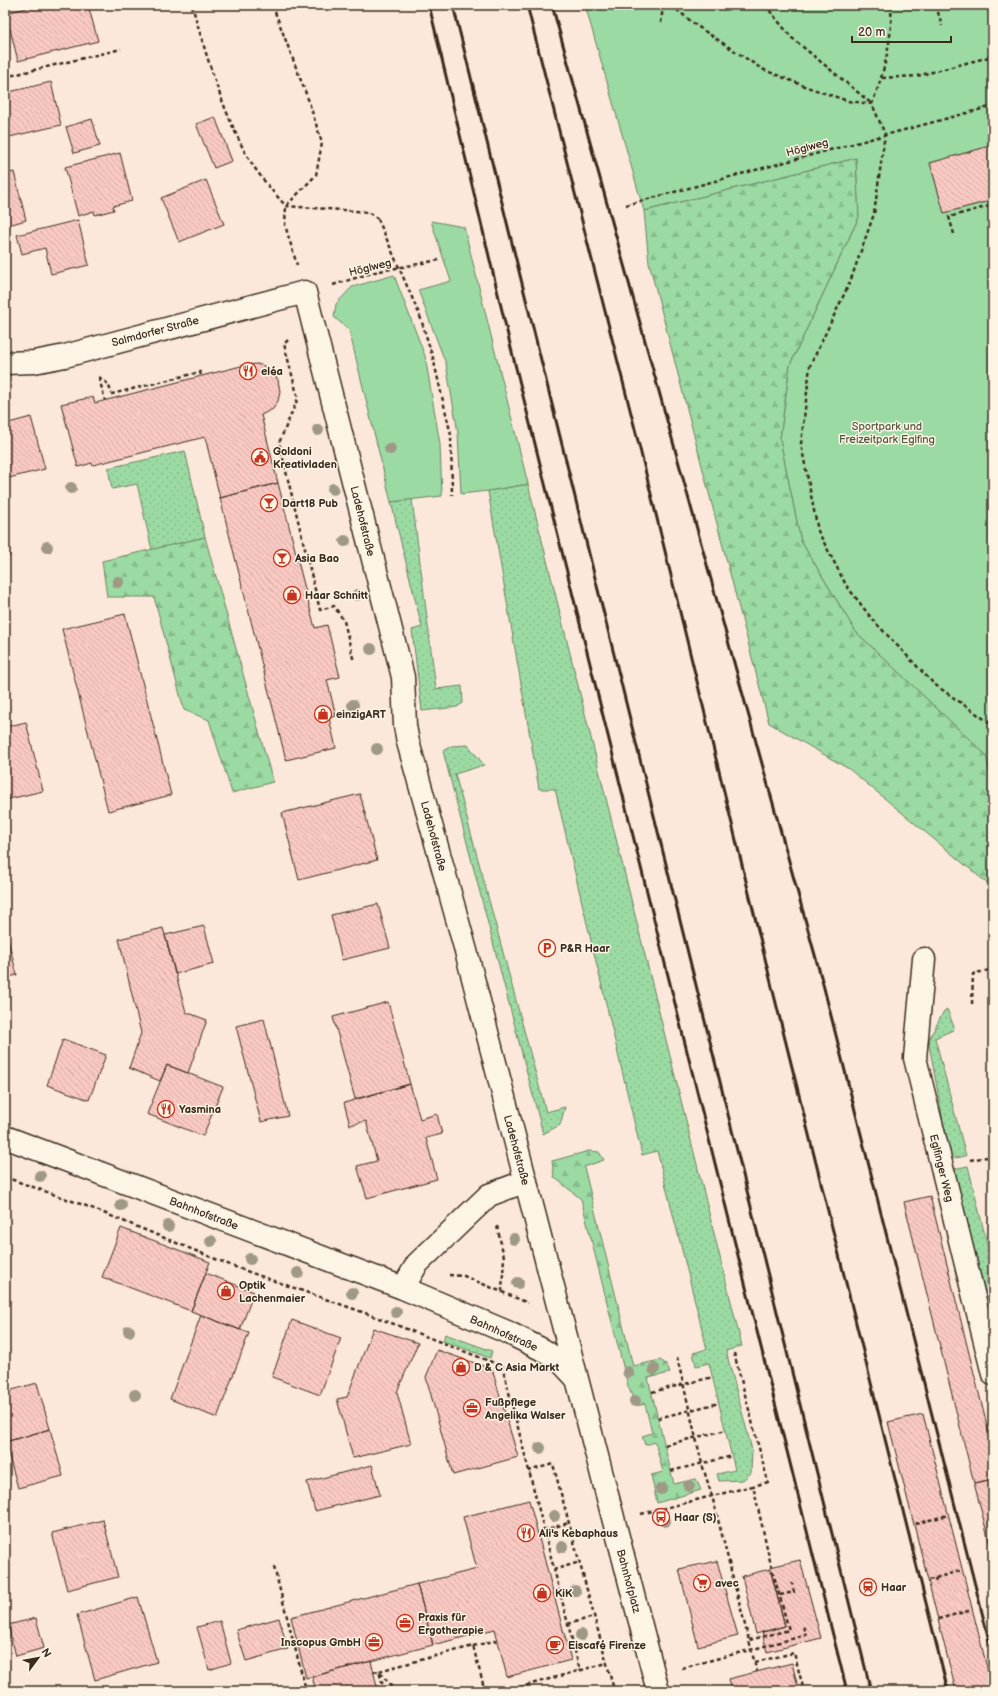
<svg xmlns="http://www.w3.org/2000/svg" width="998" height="1696" viewBox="0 0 998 1696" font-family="'Balsamiq Sans',sans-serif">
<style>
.grass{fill:url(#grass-dots);stroke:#6b8260}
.forest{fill:url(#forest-firs);stroke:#6b8260}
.park{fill:#9bdaa3;stroke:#6b8260}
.building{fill:url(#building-back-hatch);stroke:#3b2a1e}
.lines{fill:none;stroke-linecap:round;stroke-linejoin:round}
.minor-casing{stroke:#3b2a1e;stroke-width:25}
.path{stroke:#3b2a1e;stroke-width:2.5;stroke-dasharray:4 3;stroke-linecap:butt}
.minor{stroke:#fcf5e5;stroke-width:22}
.rail{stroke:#3b2a1e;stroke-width:3}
.path-bridge{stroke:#3b2a1e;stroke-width:2.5;stroke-dasharray:4 3;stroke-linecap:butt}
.tree{fill:#9f9885}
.labels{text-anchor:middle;stroke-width:3;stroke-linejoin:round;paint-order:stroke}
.street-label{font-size:11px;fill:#3b2a1e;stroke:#fcf5e5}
.poi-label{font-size:11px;font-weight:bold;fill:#3b2a1e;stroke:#fcf5e5;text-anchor:start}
.park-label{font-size:11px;fill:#53563f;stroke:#fcf5e5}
</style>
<defs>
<pattern id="grass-dots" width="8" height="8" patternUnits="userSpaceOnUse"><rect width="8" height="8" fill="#9bdaa3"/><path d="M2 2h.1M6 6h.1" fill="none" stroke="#86bb8c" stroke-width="1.8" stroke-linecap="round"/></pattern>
<pattern id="forest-firs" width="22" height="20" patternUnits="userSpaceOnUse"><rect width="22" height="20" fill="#9bdaa3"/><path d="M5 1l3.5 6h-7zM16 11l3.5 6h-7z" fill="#86bb8c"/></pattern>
<pattern id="building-back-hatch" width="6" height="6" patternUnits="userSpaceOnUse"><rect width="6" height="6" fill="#f9c9c2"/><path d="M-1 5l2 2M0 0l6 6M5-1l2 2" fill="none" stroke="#d6ada6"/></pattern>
</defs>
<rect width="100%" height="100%" fill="#fbe8da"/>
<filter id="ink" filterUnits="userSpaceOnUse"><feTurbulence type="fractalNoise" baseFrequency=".025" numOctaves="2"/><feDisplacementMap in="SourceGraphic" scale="8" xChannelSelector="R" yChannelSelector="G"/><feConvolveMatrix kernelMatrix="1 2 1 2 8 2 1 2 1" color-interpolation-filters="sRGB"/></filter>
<g filter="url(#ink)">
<path class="grass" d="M185 451 205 537 152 550 137 484 112 489 108 468Z
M528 484 742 1346 726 1351 752 1450 751 1473 743 1480 719 1481 717 1474 735 1470 709 1363 696 1366 693 1353 707 1349 657 1151 642 1155 555 789H539L488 491Z
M412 499 436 689 462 686 463 703 457 707 422 711 412 630 422 627 391 502Z
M468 745 484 765 455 774 546 1112 565 1107 560 1125 543 1134 443 751 451 746Z
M947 1009 954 1027 953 1030 935 1038 966 1156 950 1159 929 1044 930 1037 944 1011Z
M968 1166 993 1268V1327L953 1169Z
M445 1334 492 1351 490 1358 443 1341Z"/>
<path class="forest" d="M856 158 859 217 790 365 780 439 801 541 856 632 986 755 993 752V888L849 769 769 723 649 263 644 211Z
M205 537 273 782 232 793 209 720 184 710 154 597H107L102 561Z
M589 1151 599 1152 604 1160 584 1167 633 1366 660 1360 666 1364 670 1373 648 1378 674 1484 696 1479 701 1490 657 1503 651 1475 663 1472 655 1442 645 1445 642 1436 652 1433 645 1404 636 1406 628 1386 581 1199 554 1177 552 1161Z"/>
<path class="park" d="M585 5H993V789L986 755 856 632 801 541 780 439 790 365 859 217 856 158 644 211Z
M431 221 464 227 528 484 488 491 461 494 458 433 446 364 418 290 451 281Z
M394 275 425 356 440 444 442 496 391 502 349 330 334 317 336 304 352 287Z"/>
<path class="building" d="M39 5H88L98 41 18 61 6 13Z
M51 82 61 125 5 138V93Z
M215 117 232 161 214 168 196 124Z
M92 119 100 146 74 153 66 127Z
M993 145V200L944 213 930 163Z
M120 153 132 201 113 206 114 210 95 215 94 211 78 216 65 167Z
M14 172 26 220 5 226V174Z
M206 180 224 224 179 242 161 198Z
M78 220 89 265 51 274 45 248 22 254 17 235Z
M257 364 264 366 272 371 278 380 280 392 278 401 273 409 261 415 278 483 220 498 205 437 93 465 92 463 78 467 61 404 93 397 95 403 245 365Z
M31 417 45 469 5 479V424Z
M278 483 315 628 327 625 340 677 327 680 336 716 329 718 336 748 286 760 220 498Z
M5 531 8 543 6 544 10 556 5 557Z
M125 614 171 795 108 811 62 629Z
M26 722 43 791 5 800V727Z
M360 794 377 860 299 880 282 813Z
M378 904 390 948 342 960 331 915Z
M204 926 214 964 175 974 165 935Z
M5 928 17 975 5 978Z
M163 928 186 1012 207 1020 188 1073 167 1065 160 1081 129 1068 141 1033 119 939Z
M388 1002 410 1084 355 1099 333 1017Z
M264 1019 288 1116 261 1122 236 1026Z
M63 1039 106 1055 89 1100 47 1085Z
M167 1065 223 1087 203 1136 147 1114Z
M410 1084 420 1119 437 1114 442 1134 426 1138 437 1179 367 1198 357 1166 377 1161 366 1121 350 1125 344 1103Z
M930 1196 993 1450V1479L974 1483 904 1202Z
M121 1228 210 1262 191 1311 102 1277Z
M206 1273 254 1292 240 1330 191 1311Z
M201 1315 249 1333 217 1418 170 1399Z
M292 1320 341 1338 320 1395 272 1377Z
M373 1328 418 1343 397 1392 411 1444 353 1458 337 1399 347 1397Z
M437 1350 492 1369 518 1457 453 1475 426 1377Z
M37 1383 50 1429 5 1442V1392Z
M923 1414 993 1691H956L888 1422Z
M50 1429 63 1476 18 1488 5 1442Z
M372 1465 380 1495 315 1511 307 1482Z
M993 1479V1556L974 1483Z
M529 1500 571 1660 507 1677 495 1629 433 1645 417 1584 477 1569 463 1517Z
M103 1520 118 1577 67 1590 52 1533Z
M800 1560 821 1638 767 1652 762 1632 785 1626 770 1567Z
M717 1561 738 1636 698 1646 679 1569Z
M770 1569 785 1626 756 1634 742 1576Z
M417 1584 433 1645 306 1678 291 1617Z
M138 1597 157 1662 95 1680 77 1615Z
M36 1618 44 1648 16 1656 8 1625Z
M279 1618 288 1649 246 1661 236 1630Z
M220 1621 231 1663 209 1670 197 1627Z
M371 1661 378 1691H316L312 1677Z
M792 1663 799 1691H731L728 1679Z"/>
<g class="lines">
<g class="minor-casing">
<path id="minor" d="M5 363 34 362 65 356 305 292 403 677 405 726 408 742 466 951 658 1691
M924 959 915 1058 993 1374
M5 1137 403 1288 507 1332 543 1350 562 1363 576 1378
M403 1288 417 1264 489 1195 526 1181"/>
</g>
<path class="path" d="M192 5C206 55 221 106 245 152 256 172 271 190 286 206L368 212 378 219
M671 5 697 26 762 69 807 87 848 101 872 104
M765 5 792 38 872 104
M891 5C893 38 884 73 872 104L885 134 874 214 850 282 810 366 801 444 818 531 846 585 872 619 934 684 993 725
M936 5 942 26
M275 12 308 99 322 143 316 175 286 206 285 225 297 265
M661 23 663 5
M5 77 121 49
M882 78 917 76 993 56
M626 205 993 106
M954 234 949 217 993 205
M333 285 375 272 439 260
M420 316 433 358 451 435 452 495
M288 340 284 344 298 398 279 443 320 610 334 606 344 621 354 662
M99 377 108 384 112 394 200 372 201 376
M99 378 105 400
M972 1004 973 974 993 969
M970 1160 993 1156
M5 1177 89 1207 235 1267 368 1314 502 1366
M497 1226 504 1257 502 1291
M449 1275 464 1276 528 1303
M734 1353 768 1482 753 1486
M677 1357 702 1464 712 1496 753 1486 771 1565 789 1630 749 1640
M502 1365 580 1671
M652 1392 713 1377
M658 1418 719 1403
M665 1445 726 1430
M528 1471 553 1464 613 1686
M671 1471 732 1456
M641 1514 712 1496 757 1672
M915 1524 948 1515
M543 1530 569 1523
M274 1567 306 1690 315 1688
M553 1570 580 1562
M935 1578 937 1585
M929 1580 962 1570
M780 1595 794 1592 792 1583
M938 1619 972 1610
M567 1624 594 1617
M473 1646 498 1640
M755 1662 794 1653 804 1691
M682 1668 806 1635 803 1626
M374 1672 379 1671 395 1691
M384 1691 379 1671 473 1646 485 1691
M506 1691 607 1663"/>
<use href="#minor" class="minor"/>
<path class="rail" d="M429 5 510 344 847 1691
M453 5 871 1691
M527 5 636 433 774 995 948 1691
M552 5 823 984 993 1656"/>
<path class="path-bridge" d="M378 219 420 316"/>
</g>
<g class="tree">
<circle cx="318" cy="430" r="6"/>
<circle cx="390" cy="449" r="6"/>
<circle cx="71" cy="488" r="6"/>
<circle cx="333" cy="489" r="6"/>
<circle cx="345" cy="541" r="6"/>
<circle cx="47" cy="547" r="6"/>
<circle cx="118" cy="582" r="6"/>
<circle cx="357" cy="595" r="6"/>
<circle cx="371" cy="649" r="6"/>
<circle cx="353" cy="705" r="6"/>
<circle cx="377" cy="749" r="6"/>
<circle cx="40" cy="1176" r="6"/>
<circle cx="121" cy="1205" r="6"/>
<circle cx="168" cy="1226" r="6"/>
<circle cx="514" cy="1239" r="6"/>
<circle cx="211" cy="1241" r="6"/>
<circle cx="250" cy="1259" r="6"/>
<circle cx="298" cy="1273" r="6"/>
<circle cx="518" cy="1283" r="6"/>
<circle cx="352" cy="1293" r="6"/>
<circle cx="396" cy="1312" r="6"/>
<circle cx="129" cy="1331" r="6"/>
<circle cx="654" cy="1369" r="6"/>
<circle cx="628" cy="1372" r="6"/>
<circle cx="135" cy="1395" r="6"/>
<circle cx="635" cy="1401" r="6"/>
<circle cx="540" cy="1448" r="6"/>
<circle cx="689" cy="1486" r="6"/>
<circle cx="661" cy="1489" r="6"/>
<circle cx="554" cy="1516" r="6"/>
<circle cx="665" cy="1521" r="6"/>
<circle cx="562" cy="1547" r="6"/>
<circle cx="575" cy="1591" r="6"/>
<circle cx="581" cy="1635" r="6"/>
</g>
</g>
<defs>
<g id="restaurant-ring" transform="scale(0.9)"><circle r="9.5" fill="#fcf5e5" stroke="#c8321e" stroke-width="1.5"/><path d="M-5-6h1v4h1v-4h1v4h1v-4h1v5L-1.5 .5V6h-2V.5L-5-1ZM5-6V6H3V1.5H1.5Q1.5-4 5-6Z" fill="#c8321e"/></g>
<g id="civic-ring" transform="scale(0.9)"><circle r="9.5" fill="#fcf5e5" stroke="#c8321e" stroke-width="1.5"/><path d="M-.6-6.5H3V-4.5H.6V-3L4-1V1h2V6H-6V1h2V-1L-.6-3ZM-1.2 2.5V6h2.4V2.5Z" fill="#c8321e"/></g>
<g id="bar-ring" transform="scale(0.9)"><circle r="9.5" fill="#fcf5e5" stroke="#c8321e" stroke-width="1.5"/><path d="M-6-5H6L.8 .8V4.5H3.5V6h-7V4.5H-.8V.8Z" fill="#c8321e"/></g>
<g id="shop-ring" transform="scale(0.9)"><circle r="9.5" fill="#fcf5e5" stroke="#c8321e" stroke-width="1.5"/><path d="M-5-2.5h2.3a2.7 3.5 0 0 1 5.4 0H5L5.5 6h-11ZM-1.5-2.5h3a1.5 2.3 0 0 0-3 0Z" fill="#c8321e"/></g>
<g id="parking-ring" transform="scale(0.9)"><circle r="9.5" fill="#fcf5e5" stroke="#c8321e" stroke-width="1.5"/><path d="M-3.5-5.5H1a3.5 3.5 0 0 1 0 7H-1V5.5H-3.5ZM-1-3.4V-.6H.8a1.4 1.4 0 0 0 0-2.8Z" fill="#c8321e"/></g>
<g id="office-ring" transform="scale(0.9)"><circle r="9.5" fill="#fcf5e5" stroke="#c8321e" stroke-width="1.5"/><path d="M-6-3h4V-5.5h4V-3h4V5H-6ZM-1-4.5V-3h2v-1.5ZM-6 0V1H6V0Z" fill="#c8321e"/></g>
<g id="bus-ring" transform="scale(0.9)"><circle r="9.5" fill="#fcf5e5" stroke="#c8321e" stroke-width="1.5"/><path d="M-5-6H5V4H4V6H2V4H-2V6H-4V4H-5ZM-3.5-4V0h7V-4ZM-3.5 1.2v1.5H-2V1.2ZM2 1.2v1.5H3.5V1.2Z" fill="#c8321e"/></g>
<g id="supermarket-ring" transform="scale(0.9)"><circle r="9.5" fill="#fcf5e5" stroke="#c8321e" stroke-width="1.5"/><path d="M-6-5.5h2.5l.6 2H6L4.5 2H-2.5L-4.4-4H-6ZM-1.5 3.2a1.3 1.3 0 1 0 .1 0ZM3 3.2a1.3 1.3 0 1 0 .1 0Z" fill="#c8321e"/></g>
<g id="station-ring" transform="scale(0.9)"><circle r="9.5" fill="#fcf5e5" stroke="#c8321e" stroke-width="1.5"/><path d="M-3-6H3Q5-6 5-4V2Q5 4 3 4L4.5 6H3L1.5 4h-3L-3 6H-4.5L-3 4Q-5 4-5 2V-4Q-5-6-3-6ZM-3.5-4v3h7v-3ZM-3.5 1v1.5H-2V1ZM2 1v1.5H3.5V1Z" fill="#c8321e"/></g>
<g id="cafe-ring" transform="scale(0.9)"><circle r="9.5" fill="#fcf5e5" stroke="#c8321e" stroke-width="1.5"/><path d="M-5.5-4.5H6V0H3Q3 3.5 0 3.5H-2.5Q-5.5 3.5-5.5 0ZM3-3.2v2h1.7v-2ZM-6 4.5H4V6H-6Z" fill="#c8321e"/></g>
</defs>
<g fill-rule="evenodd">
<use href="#restaurant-ring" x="248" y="371"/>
<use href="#civic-ring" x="260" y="457"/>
<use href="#bar-ring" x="269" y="503"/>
<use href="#bar-ring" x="282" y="558"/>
<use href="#shop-ring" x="292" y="595"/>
<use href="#shop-ring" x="323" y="714"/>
<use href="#parking-ring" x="547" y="948"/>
<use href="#restaurant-ring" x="166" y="1109"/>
<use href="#shop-ring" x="226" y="1291"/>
<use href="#shop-ring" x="461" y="1367"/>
<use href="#office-ring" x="472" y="1408"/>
<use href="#bus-ring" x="661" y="1517"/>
<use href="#restaurant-ring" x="526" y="1533"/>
<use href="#supermarket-ring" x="702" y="1583"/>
<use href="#station-ring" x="868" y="1587"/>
<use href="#shop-ring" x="542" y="1593"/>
<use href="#office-ring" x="405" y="1623"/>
<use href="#office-ring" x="374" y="1642"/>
<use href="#cafe-ring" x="555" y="1645"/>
</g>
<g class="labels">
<g class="street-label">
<text transform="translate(807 147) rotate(-15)" y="4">Höglweg</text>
<text transform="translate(370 267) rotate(-14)" y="4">Höglweg</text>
<text transform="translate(155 331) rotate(-15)" y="4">Salmdorfer Straße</text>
<text transform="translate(363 521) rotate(76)" y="4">Ladehofstraße</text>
<text transform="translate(434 836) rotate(75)" y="4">Ladehofstraße</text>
<text transform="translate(517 1150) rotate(75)" y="4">Ladehofstraße</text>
<text transform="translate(942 1168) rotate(76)" y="4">Eglfinger Weg</text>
<text transform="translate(204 1213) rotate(21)" y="4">Bahnhofstraße</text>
<text transform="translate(504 1333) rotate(24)" y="4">Bahnhofstraße</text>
<text transform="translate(629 1581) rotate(75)" y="4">Bahnhofplatz</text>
</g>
<g class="poi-label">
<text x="261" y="375">eléa</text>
<text x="273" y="455">Goldoni<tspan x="273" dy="13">Kreativladen</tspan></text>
<text x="282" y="507">Dart18 Pub</text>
<text x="295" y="562">Asia Bao</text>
<text x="305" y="599">Haar Schnitt</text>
<text x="336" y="718">einzigART</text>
<text x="560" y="952">P&amp;R Haar</text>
<text x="179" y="1113">Yasmina</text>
<text x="239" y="1289">Optik<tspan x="239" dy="13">Lachenmaier</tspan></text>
<text x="474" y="1371">D &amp; C Asia Markt</text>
<text x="485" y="1406">Fußpflege<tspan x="485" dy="13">Angelika Walser</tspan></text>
<text x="674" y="1521">Haar (S)</text>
<text x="539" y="1537">Ali's Kebaphaus</text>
<text x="715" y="1587">avec</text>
<text x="881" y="1591">Haar</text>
<text x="555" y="1597">KiK</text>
<text x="418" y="1621">Praxis für<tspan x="418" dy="13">Ergotherapie</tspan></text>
<text x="361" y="1646" text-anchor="end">Inscopus GmbH</text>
<text x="568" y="1649">Eiscafé Firenze</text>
</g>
<g class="park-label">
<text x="887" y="430">Sportpark und<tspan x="887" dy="13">Freizeitpark Eglfing</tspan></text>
</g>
</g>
<rect width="998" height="1696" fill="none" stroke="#fcf5e5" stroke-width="20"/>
<rect x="10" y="10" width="978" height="1676" fill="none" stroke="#3b2a1e" stroke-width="1.5" filter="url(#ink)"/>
<g transform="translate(38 1658) rotate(58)" stroke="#fcf5e5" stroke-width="3" paint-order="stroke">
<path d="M0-3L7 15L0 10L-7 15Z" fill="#3b2a1e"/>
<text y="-6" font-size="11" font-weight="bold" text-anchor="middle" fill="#3b2a1e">N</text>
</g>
<path d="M852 36v6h99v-6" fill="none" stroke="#3b2a1e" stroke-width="2"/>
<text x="858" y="36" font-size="12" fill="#3b2a1e" stroke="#fcf5e5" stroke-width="3" paint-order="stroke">20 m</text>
</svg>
